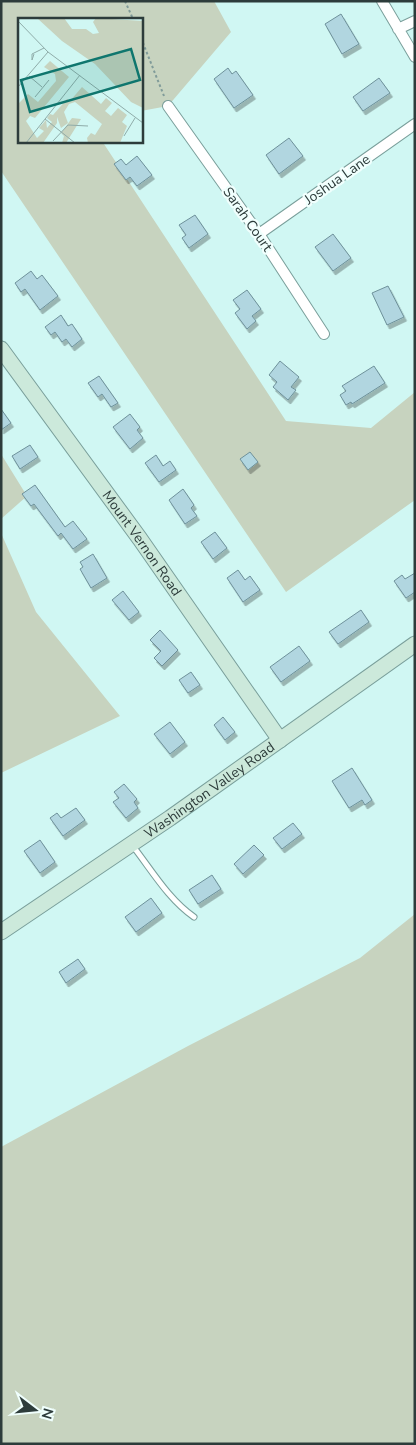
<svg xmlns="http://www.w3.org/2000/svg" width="416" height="1445" viewBox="0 0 416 1445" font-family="'Nunito Sans',sans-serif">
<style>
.green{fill:#c7d3bf}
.building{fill:#b1d6e0;stroke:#6e919a;filter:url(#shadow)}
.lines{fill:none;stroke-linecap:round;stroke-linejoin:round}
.lane-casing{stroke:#7a9f9b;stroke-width:7}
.street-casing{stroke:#7a9f9b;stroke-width:12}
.secondary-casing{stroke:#7a9f9b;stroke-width:17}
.path{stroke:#809b99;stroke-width:2;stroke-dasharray:2.5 2.5;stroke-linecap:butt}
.lane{stroke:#fff;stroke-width:5}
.street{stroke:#fff;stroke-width:10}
.secondary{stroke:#cce9db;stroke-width:15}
.labels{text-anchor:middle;stroke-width:4.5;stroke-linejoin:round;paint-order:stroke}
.street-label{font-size:14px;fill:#2d3c3b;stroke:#f0fffd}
.inset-road{fill:none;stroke:#8faca9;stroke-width:1}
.view{fill:#0f766e;fill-opacity:0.15;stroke:#0f766e;stroke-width:2.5}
.inset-edge{fill:none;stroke:#2d3c3b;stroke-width:2.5}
</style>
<defs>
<filter id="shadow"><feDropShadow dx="2.5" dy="4" stdDeviation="0" flood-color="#0004"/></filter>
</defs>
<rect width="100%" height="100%" fill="#d0f7f3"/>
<path class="green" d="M1 1H214L231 32 168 106 141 111V19H19V141H102L286 421 371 428 415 392V500L286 592 1 171Z
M1 454 27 496 1 519Z
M1 533 36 612 120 716 1 773Z
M415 914V1444H1V1147L188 1046 360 958Z"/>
<path class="building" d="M341 14 359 44 342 54 325 24Z
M228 68 232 74 236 71 253 95 234 108 214 79Z
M379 78 390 93 363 111 353 97Z
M289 138 303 156 279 174 266 155Z
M137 156 152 175 137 186 130 177 126 180 114 164 121 159 126 165Z
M195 215 208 234 189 248 182 238 186 235 179 225Z
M333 234 351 258 333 271 315 247Z
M31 271 37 279 42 275 58 296 40 310 25 289 21 292 15 283Z
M388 286 404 317 387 325 372 293Z
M247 290 261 309 252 316 256 321 247 329 235 313 240 309 233 300Z
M61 315 68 326 72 324 82 339 72 347 66 339 62 342 55 332 51 335 45 327Z
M280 361 299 377 291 387 296 390 288 400 273 387 277 382 269 375Z
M374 366 385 383 352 404 351 402 346 405 340 395 346 391 342 386Z
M99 376 118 403 111 407 102 394 98 397 88 383Z
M1 409 11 423 1 430Z
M130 414 140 427 137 430 143 438 130 449 113 427Z
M30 445 38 457 20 469 12 456Z
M250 452 258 462 248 470 240 459Z
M156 455 163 466 170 461 176 470 159 482 145 463Z
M35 485 65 527 73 521 87 539 73 549 61 533 58 536 34 504 31 506 22 494Z
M183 489 194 505 191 508 197 516 185 524 169 500Z
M215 532 227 548 213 559 201 542Z
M93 554 107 578 91 588 80 569 83 567 80 562Z
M238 570 245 580 250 576 260 590 243 602 227 578Z
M415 573V592L406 598 394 581 402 575 405 579Z
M123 591 139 612 129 620 112 600Z
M361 610 369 622 338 644 329 632Z
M160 630 178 650 162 666 154 658 161 651 150 640Z
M299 646 310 661 281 682 270 667Z
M191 672 200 685 188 693 179 680Z
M223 717 235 732 225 740 214 725Z
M170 722 185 742 170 754 154 734Z
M352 768 372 800 365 805 362 800 349 808 332 781Z
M124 784 137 799 134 802 138 808 126 818 113 802 119 798 114 792Z
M76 808 85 820 63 836 50 818 57 813 61 818Z
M293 823 302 834 282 849 273 838Z
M40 840 55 862 40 873 24 851Z
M254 845 264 855 243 874 234 864Z
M212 875 221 889 198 904 189 890Z
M151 898 162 913 136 932 125 917Z
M78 959 85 969 66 983 59 972Z"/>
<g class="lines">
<g class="lane-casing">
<path id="lane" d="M132 845C151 869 168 899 194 917"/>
</g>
<g class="street-casing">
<path id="street" d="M382 1 415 57
M398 29 415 21
M168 106 259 234 324 334
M259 234 415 124"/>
</g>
<g class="secondary-casing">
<g id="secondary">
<path id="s1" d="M1 349 140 539 280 740"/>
<path id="s2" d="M1 932 170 818 415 644"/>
</g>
</g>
<path class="path" d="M125 1 133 19
M141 38 164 96"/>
<use href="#lane" class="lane"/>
<use href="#street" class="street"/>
<use href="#secondary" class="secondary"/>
</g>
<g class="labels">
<g class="street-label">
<text transform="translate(337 179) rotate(-35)" y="5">Joshua Lane</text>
<text transform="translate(248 219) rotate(55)" y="5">Sarah Court</text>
<text dy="5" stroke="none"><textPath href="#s1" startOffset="240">Mount Vernon Road</textPath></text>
<text dy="5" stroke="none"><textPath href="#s2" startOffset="252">Washington Valley Road</textPath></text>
</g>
</g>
<g transform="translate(18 18)">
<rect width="125" height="125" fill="#d0f7f3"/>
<path d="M19 0H46L54 11H68L75 16 81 15 75 4 78 0 125 3V90L113 84 77 46 44 23ZM32 43 51 59 17 100 12 98 8 103 19 120 26 113 21 110 28 102 29 110 34 104 29 100 32 96 35 97 49 81 52 83 64 69 83 86 88 80 94 85 87 93 93 98 100 90 109 97 104 104 109 108 102 125H70L69 120 73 115 77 117 84 106 57 84 51 86 46 94 50 105 43 110 39 99V105L25 125H0V86L10 76 20 84 38 63 37 56 26 49ZM54 100 63 101 48 125H44L46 118 43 115Z" fill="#c7d3bf"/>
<path class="inset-road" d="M0 3 30 34 125 105M16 36 14 42V36L26 30M11 58 24 69M0 69 30 34M17 79 31 62M27 101 57 125M106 118 117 100M35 123 50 107 70 108M8 125 62 57"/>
<path class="view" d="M113 31 122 62 12 94 3 62Z"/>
<rect width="125" height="125" class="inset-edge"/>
</g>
<rect width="416" height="1445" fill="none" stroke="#2d3c3b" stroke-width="5"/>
<g transform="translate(35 1410) rotate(106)" stroke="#f0fffd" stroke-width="4" paint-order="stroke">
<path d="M0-4L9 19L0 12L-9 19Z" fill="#2d3c3b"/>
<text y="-8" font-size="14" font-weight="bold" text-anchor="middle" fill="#2d3c3b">N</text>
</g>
</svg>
